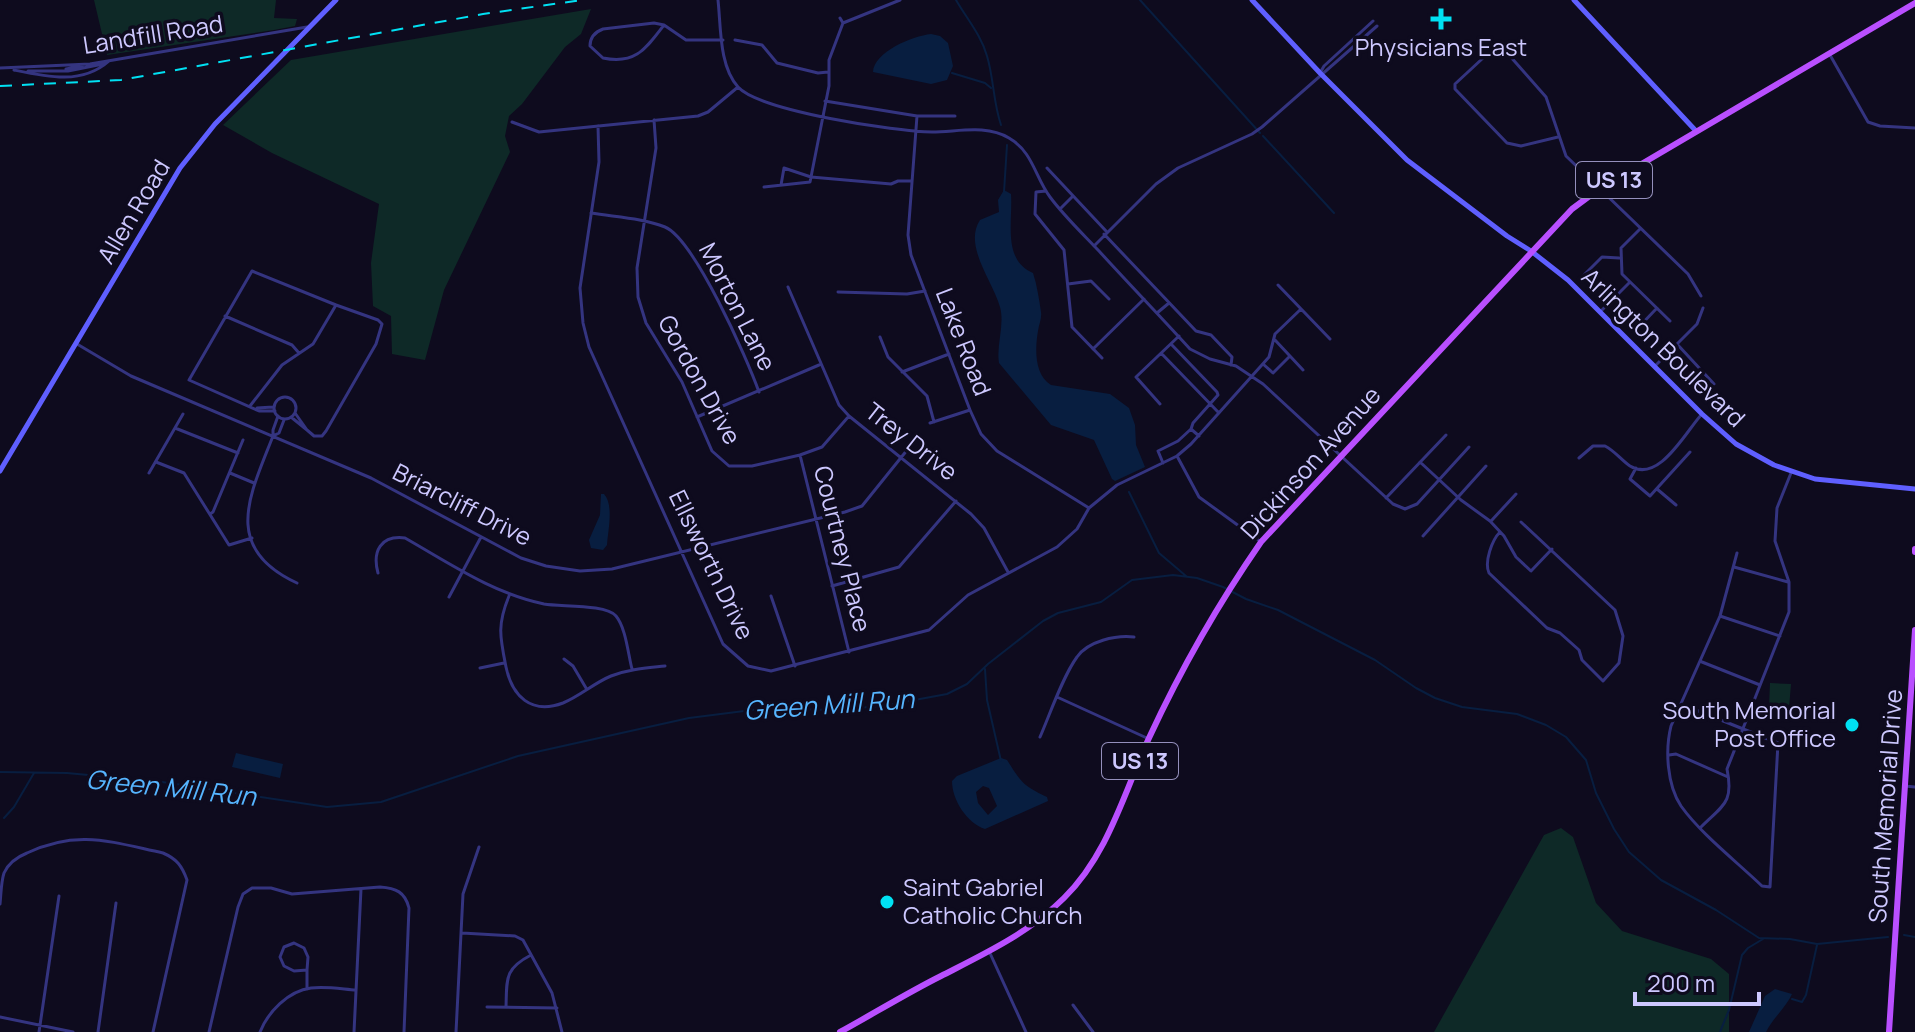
<svg xmlns="http://www.w3.org/2000/svg" width="1915" height="1032" viewBox="0 0 1915 1032" font-family="Manrope,sans-serif">
<style>
.green{fill:#0e2927}
.water{fill:#081e40;fill-rule:evenodd}
.lines{fill:none;stroke-linecap:round;stroke-linejoin:round}
.stream{stroke:#081e40;stroke-width:2}
.street{stroke:#343480;stroke-width:3}
.secondary{stroke:#5f5fff;stroke-width:5}
.primary{stroke:#b94fff;stroke-width:6}
.rail{stroke:#00e1f3;stroke-width:2;stroke-dasharray:12 10;stroke-linecap:butt}
.poi-dot{fill:#00e1f3;stroke:#0e0b1e;stroke-width:3}
.labels{text-anchor:middle;stroke-width:7;stroke-linejoin:round;paint-order:stroke}
.shield{fill:#0e0b1e;stroke:#948fbc;stroke-width:2}
.shield-label{font-size:22px;font-weight:bold;fill:#cdc8ff}
.street-label{font-size:24px;fill:#cdc8ff;stroke:#0e0b1e}
.poi-label{font-size:24px;fill:#cdc8ff;stroke:#0e0b1e}
.water-label{font-size:26px;font-style:italic;fill:#56b5ff;stroke:#0e0b1e}
</style>
<rect width="100%" height="100%" fill="#0e0b1e"/>
<path class="green" d="M94 0H276L274 18 297 19 295 26 274 30 107 55Z
M591 9 581 34 565 47 522 104 509 116 505 136 510 152 444 290 425 360 392 354 391 316 373 306 371 263 379 204 272 153 223 125 291 60Z
M1770 683 1791 684 1789 708 1769 707Z
M1561 828 1573 837 1596 903 1622 931 1711 959 1729 974V1032H1434L1544 835Z"/>
<path class="water" d="M931 34 940 36 948 43 953 66 947 80 931 84 873 72C874 52 912 36 931 34Z
M1004 190 1011 194C1013 221 1002 260 1033 273 1037 285 1039 299 1041 312 1042 318 1039 324 1038 331 1035 348 1034 375 1051 385L1110 394 1129 408 1135 425 1136 445 1145 467 1115 481 1112 479 1094 440 1051 425 999 363C996 345 1005 325 1000 307 993 281 963 246 980 220L999 212 998 200Z
M601 494H604C614 505 608 530 607 545L603 550 591 548 589 540 600 515Z
M236 753 283 764 280 778 232 767Z
M1001 758 1007 760C1021 782 1023 786 1047 797L1048 801 985 829C967 823 952 800 952 781L957 776ZM983 786 989 788 997 806 988 815 978 803 976 792Z
M1775 989 1792 994C1787 1006 1773 1018 1766 1032H1749L1765 996Z"/>
<g class="lines">
<path class="stream" d="M956 0C967 19 981 35 987 56 994 79 993 102 1001 125
M1140 0 1260 133
M952 73 985 83 991 88
M1263 136 1334 213
M1004 192 1007 145
M1129 492 1159 553 1186 576
M985 669 987 700 1001 761
M0 772 67 773 162 782 327 807 381 802 518 756 689 718 768 708 831 710 882 706 947 694 967 684 988 664 1043 621 1058 613 1101 602 1132 580 1173 575 1197 578 1223 587 1246 599 1278 610 1375 660 1416 688 1435 698 1462 707 1517 714 1546 725 1566 737 1586 760 1596 793 1614 829 1629 852 1661 880 1716 910 1759 938 1790 939 1817 944 1888 937
M4 818 14 807 34 773
M1904 935 1915 937
M1792 999 1802 1002 1806 995 1817 945
M1720 1032 1729 1010 1742 955 1748 948 1763 939"/>
<path class="street" d="M718 0C721 27 719 66 738 87 760 111 897 132 932 132 957 132 986 124 1009 138 1033 152 1035 177 1050 197 1064 216 1082 233 1099 251 1129 284 1160 316 1190 349L1210 359 1236 366 1263 384 1393 504 1405 509 1417 504 1469 447
M843 23 900 0
M664 25C646 48 636 65 603 58L590 46C590 37 595 32 603 29L654 23 664 25 686 40H723
M735 40 762 45 777 63 818 73 828 72
M1830 55 1868 122 1880 126 1915 128
M0 68 90 64 307 27
M66 69 82 66
M14 70C47 77 82 85 109 61
M28 71H68L103 64
M1320 73 1324 66 1373 21
M825 101 917 116H955
M917 116 908 235 911 255 970 410 981 434 997 451 1089 508
M654 120 656 148 637 268 638 297 646 323 682 382 712 451 729 466H752L800 455 822 447 849 416
M512 122 539 132 698 116 708 112 738 87
M598 126 599 162 580 288 583 323 589 347 723 644 748 666 771 671 929 630 968 595 1057 547 1077 529 1089 508 1117 485 1177 456 1191 444 1269 357 1275 334 1301 309
M1558 137 1521 146 1507 143 1455 89V84L1496 46H1501L1546 97 1566 156 1688 274 1701 296
M1047 168 1106 231
M781 185 784 168 811 177 891 184 898 181H911
M764 187 810 182 829 86V60L843 23 840 18
M1046 191 1036 192 1035 214 1064 250 1072 327 1102 358
M1060 209 1073 196
M591 213C615 217 643 218 665 227 694 239 747 358 759 392
M1640 229 1621 248 1622 274 1670 321
M1104 234 1196 331 1211 335 1232 357 1231 365
M1094 246 1156 184 1178 168 1252 134 1262 127 1377 26
M1583 276 1602 257 1619 258
M1068 284 1091 281 1109 299
M1278 285 1330 339
M788 287 839 405 849 416 971 514 984 528 1008 572
M838 292 907 294 925 291
M1601 311 1630 282
M1157 313 1169 303
M225 316 292 345 299 353
M1636 330 1657 308
M880 337 888 357 927 396 934 422
M1275 340 1303 370
M77 344 131 376 371 478 521 558 546 566 580 571 612 569 845 512 862 506 916 439
M1171 344 1217 392 1218 395 1193 423 1191 429
M1677 344 1714 384
M1093 349 1144 299
M1161 353 1219 413
M1263 364 1273 373 1289 357
M1655 366 1697 324 1703 308
M902 372 949 354
M274 408a11 11 0 1 1 22 0a11 11 0 1 1-22 0Z
M1160 404 1136 377 1179 336
M250 406 282 365 313 344 336 305 378 320 382 324 376 344 326 431 322 436H314L307 430
M257 408 273 407
M275 411H259L189 380 252 271 336 305
M278 416 273 430V436C250 495 221 548 297 583
M291 417 307 430 295 413
M697 417 819 365
M930 423 970 410
M175 428 238 453
M273 436 279 433 284 420
M800 455 849 652
M1177 456 1199 497 1261 542
M1579 458 1593 446H1605C1615 451 1621 460 1630 466 1659 484 1686 431 1702 414
M156 462 184 473 229 545 252 538
M1420 462 1461 500 1490 521 1504 536 1516 557 1531 571 1552 549
M1163 463 1158 451 1178 441 1191 429 1199 436
M1636 468 1630 479 1650 496 1690 452
M149 473 183 414
M230 473 254 483
M1657 489 1676 505
M1386 498 1446 435
M210 514 213 512 243 440
M1492 520 1516 494
M1500 532C1492 540 1484 562 1489 573L1547 628 1560 633 1579 650 1582 660 1603 681 1619 663 1623 636 1615 610 1521 522
M1423 536 1486 466
M1734 567 1788 582
M378 573C372 551 381 535 405 538 449 563 494 594 544 604 561 607 606 604 616 616 626 628 628 654 632 669
M832 586 899 567 956 501
M509 596C497 625 500 637 506 667 512 696 531 715 563 703 580 696 594 683 611 676 629 669 647 668 665 666
M771 596 795 666
M449 597 481 537
M1720 616 1780 636
M564 659 573 666 586 688
M1702 662 1760 685
M480 668 504 663
M1057 697 1149 739
M1681 704 1778 743 1770 887 1762 886C1737 862 1701 834 1681 806 1667 785 1665 750 1671 726L1720 616 1737 553
M1040 737C1050 714 1063 676 1077 657 1088 641 1116 635 1134 637
M1669 755 1676 754 1728 777
M1905 786 1915 787
M1701 827C1723 805 1734 803 1727 769L1789 612V582L1775 541 1777 508 1791 473
M0 904C1 895 1 882 4 873 9 862 17 857 27 853 78 829 111 842 163 853 177 859 182 866 187 880L153 1032
M462 933 515 936 523 940 552 993 562 1032
M989 951 1026 1032
M307 989V970L294 971 284 966 280 957 284 947 294 943 304 948 308 957 307 970
M1073 1005 1093 1032
M487 1007 557 1008
M506 1007C507 979 504 969 531 955
M0 1017 73 1032
M39 1032 59 896
M98 1032 116 903
M209 1032 238 907 243 894 252 888H271L292 894 380 887C396 888 405 892 409 908L404 1032
M260 1032C268 1012 288 991 311 988 325 986 342 989 356 990
M354 1032 361 889
M456 1032 463 894 479 847"/>
<path class="secondary" d="M1252 0 1320 73 1407 160 1507 236 1531 251 1568 280 1702 414 1736 444 1774 465 1815 479 1915 489
M1574 0 1696 131
M0 471 180 168 215 124 336 0"/>
<path class="primary" d="M1915 549V552
M840 1032C873 1014 907 993 941 976 984 954 1029 933 1064 898 1108 855 1124 793 1149 738 1181 669 1218 604 1261 542L1572 209 1599 189 1915 3
M1889 1032 1915 630"/>
<path class="rail" d="M0 86 121 80 483 14 582 0"/>
</g>
<g class="poi-dot">
<path d="M1437 7h8v8h8v8h-8v8h-8v-8h-8v-8h8z"/>
<circle cx="1852" cy="725" r="8"/>
<circle cx="887" cy="902" r="8"/>
</g>
<g class="labels">
<g class="shield">
<rect x="1576" y="162" width="76" height="36" rx="6"/>
<rect x="1102" y="743" width="76" height="36" rx="6"/>
</g>
<g class="shield-label">
<text x="1614" y="188">US 13</text>
<text x="1140" y="769">US 13</text>
</g>
<g class="street-label">
<text transform="translate(153 35) rotate(-9)" y="8">Landfill Road</text>
<text transform="translate(134 212) rotate(-59)" y="8">Allen Road</text>
<text transform="translate(737 307) rotate(63)" y="8">Morton Lane</text>
<text transform="translate(963 342) rotate(69)" y="8">Lake Road</text>
<text transform="translate(1663 348) rotate(44)" y="8">Arlington Boulevard</text>
<text transform="translate(699 380) rotate(61)" y="8">Gordon Drive</text>
<text transform="translate(911 442) rotate(38)" y="8">Trey Drive</text>
<text transform="translate(1311 463) rotate(-48)" y="8">Dickinson Avenue</text>
<text transform="translate(462 505) rotate(27)" y="8">Briarcliff Drive</text>
<text transform="translate(842 549) rotate(76)" y="8">Courtney Place</text>
<text transform="translate(711 565) rotate(64)" y="8">Ellsworth Drive</text>
<text transform="translate(1886 806) rotate(-86)" y="8">South Memorial Drive</text>
</g>
<g class="poi-label">
<text x="1441" y="56">Physicians East</text>
<text x="1836" y="719" text-anchor="end">South Memorial<tspan x="1836" dy="28">Post Office</tspan></text>
<text x="903" y="896" text-anchor="start">Saint Gabriel<tspan x="903" dy="28">Catholic Church</tspan></text>
</g>
<g class="water-label">
<text transform="translate(829 705) rotate(-4)" y="9">Green Mill Run</text>
<text transform="translate(171 788) rotate(6)" y="9">Green Mill Run</text>
</g>
</g>
<path d="M1635 992v12h124v-12" fill="none" stroke="#cdc8ff" stroke-width="4"/>
<text x="1647" y="992" font-size="24" fill="#cdc8ff" stroke="#0e0b1e" stroke-width="6" paint-order="stroke">200 m</text>
</svg>
